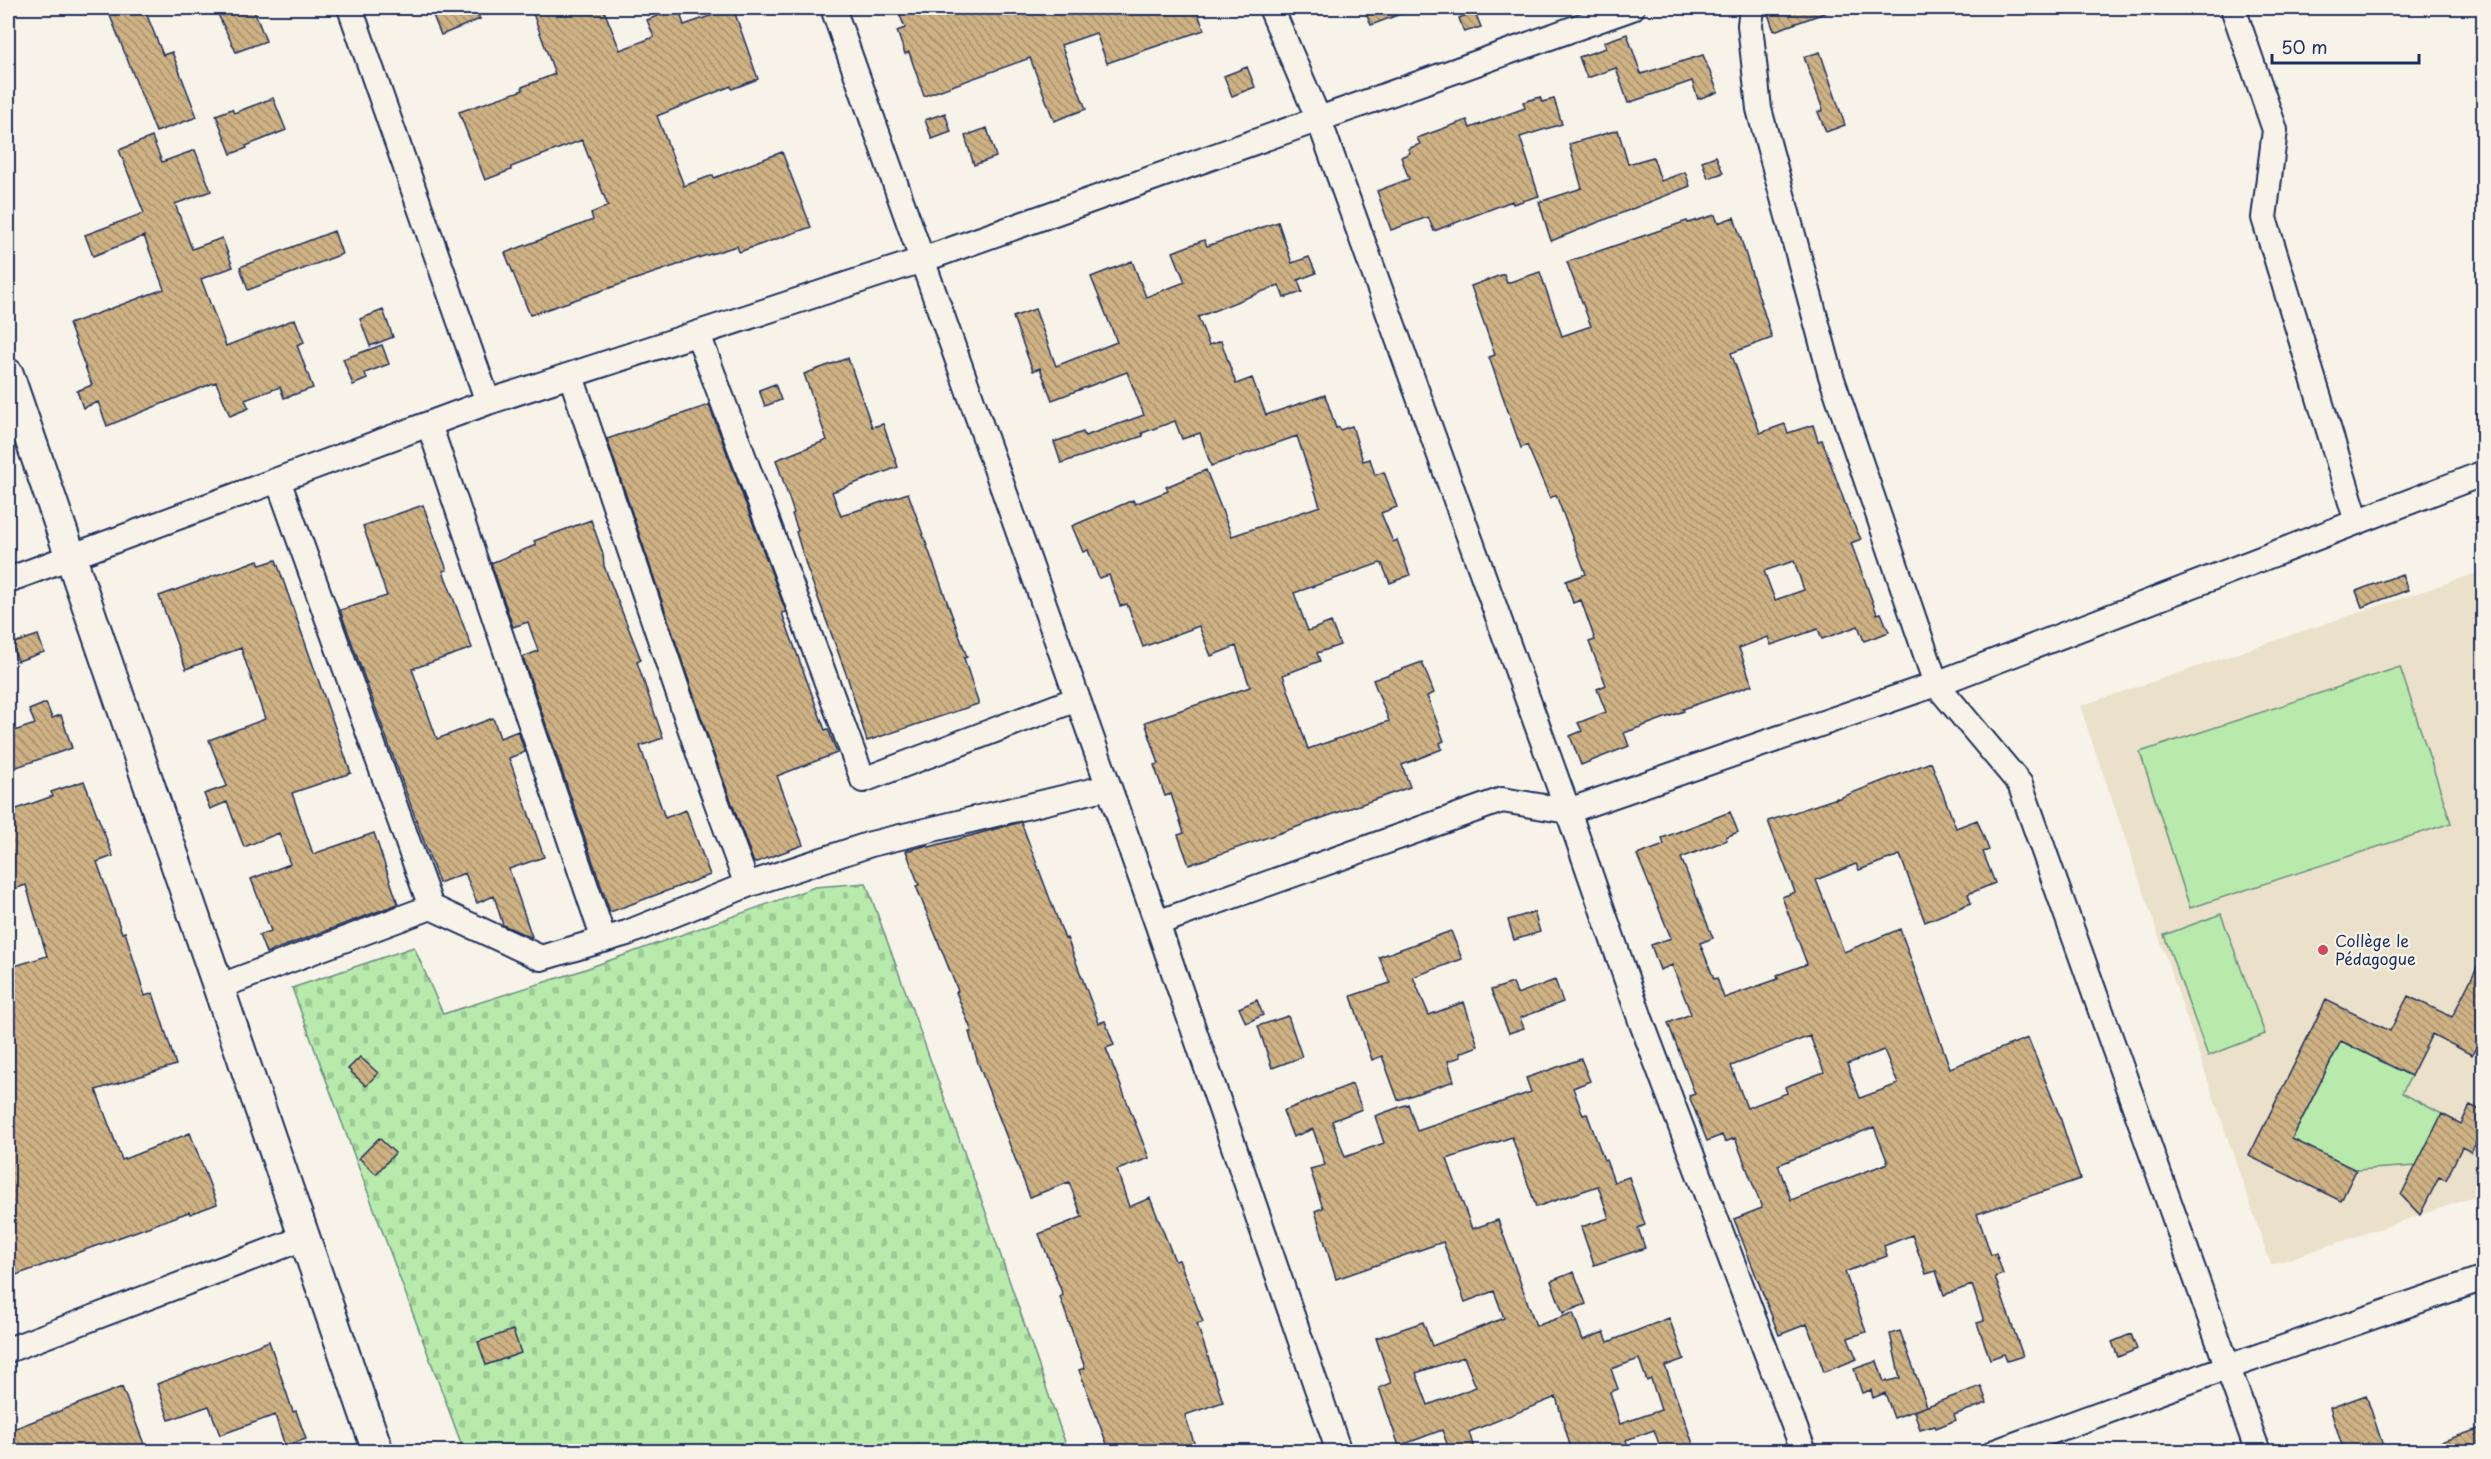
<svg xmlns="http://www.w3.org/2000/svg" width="2491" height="1459" viewBox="0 0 2491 1459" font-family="'Playpen Sans',sans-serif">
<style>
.built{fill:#ebe0ca}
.green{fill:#b8ebab;stroke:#6a8d84;stroke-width:1.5}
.cemetery{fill:url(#cemetery-stones);stroke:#6a8d84;stroke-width:1.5}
.building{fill:url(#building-back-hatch);stroke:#1b2f5e;stroke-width:1.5;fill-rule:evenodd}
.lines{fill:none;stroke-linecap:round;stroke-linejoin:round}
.minor-casing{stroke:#1b2f5e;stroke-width:28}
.tertiary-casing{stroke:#1b2f5e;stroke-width:34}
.minor{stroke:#f7f3e8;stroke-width:24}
.tertiary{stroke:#f7f3e8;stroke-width:30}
.poi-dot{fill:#d1495b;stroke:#f7f3e8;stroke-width:2}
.labels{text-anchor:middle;stroke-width:4.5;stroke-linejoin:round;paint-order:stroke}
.poi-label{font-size:16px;fill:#1b2f5e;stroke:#f7f3e8;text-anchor:start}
</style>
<defs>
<pattern id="cemetery-stones" width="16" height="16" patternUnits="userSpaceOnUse" patternTransform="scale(1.5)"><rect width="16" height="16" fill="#b8ebab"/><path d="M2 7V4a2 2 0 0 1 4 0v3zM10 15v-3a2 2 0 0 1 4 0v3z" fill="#9eca96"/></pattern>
<pattern id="building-back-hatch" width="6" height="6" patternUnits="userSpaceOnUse" patternTransform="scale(1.5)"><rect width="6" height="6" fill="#cfb284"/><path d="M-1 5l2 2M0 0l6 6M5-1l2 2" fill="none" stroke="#a7916f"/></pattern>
</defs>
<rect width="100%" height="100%" fill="#f7f3e8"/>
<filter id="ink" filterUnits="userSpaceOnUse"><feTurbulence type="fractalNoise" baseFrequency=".0167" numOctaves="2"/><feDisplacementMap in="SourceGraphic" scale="12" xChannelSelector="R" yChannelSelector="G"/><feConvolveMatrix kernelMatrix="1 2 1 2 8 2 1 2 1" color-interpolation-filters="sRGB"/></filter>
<g filter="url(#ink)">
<path class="built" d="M2483 571V1194L2271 1265 2080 706Z"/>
<path class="green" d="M2400 667 2451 823 2190 908 2140 752Z
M2221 914 2265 1034 2208 1056 2164 935Z
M2341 1041 2411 1076 2402 1093 2442 1114 2416 1166 2356 1170 2292 1139Z"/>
<path class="cemetery" d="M866 883 984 1207 1068 1451H464L292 988 414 947 443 1014 577 972 815 887Z"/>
<path class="building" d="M107 8H144L163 55 172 52 197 117 156 132Z
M215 8H253L266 41 236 52Z
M430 8H475L480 19 441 35Z
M531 8H603L620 50 654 37 647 20 678 8 684 25 733 8 758 79 732 89 731 86 657 116 684 186 713 175 714 178 782 152 811 227 739 252 737 246 701 257 530 315 505 253 593 220 591 213 608 206 582 140 511 167V170L485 180 459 112 523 90 522 87 555 74Z
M897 8H937L940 16 963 8H1196L1204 30 1107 63 1096 33 1061 45 1086 109 1054 121 1030 58 924 96 909 52 905 54 897 31 905 28Z
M1364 8H1414V9L1371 25Z
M1766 8H1832L1833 10 1774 31Z
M1475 12 1481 27 1464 32 1459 18Z
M1627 34 1641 74 1703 55 1718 92 1698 99 1692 81 1628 103 1616 68 1587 78 1579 57 1606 48 1604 42Z
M1820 52 1845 125 1826 132 1818 112 1823 110 1804 57Z
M1247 67 1255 87 1232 96 1224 76Z
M1540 97 1542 102 1554 99 1562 124 1520 137 1539 196 1513 204 1512 201 1434 231 1428 217 1391 230 1377 191 1409 179 1401 157 1410 153 1408 149 1420 144 1417 138 1467 120 1470 128 1525 108 1523 102Z
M273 98 286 130 246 146 247 148 231 154 216 115 232 109 234 113Z
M945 113 951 132 932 139 925 120Z
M987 128 996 157 974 165 965 136Z
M1618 130 1628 164 1653 157 1661 181 1685 172 1690 186 1551 241 1539 202 1582 188 1569 144Z
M152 137 162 162 195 150 211 191 175 204 192 249 222 238 233 267 201 279 226 346 295 319 304 342 297 345 313 388 284 398 280 387 245 400 249 408 230 416 216 382 107 426 98 402 83 408 77 391 92 385 69 324 164 289 144 236 93 256 85 235 144 213 119 150Z
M1716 156 1723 173 1708 178 1702 161Z
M1715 215 1718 223 1734 217 1772 338 1731 353 1760 433 1785 424 1788 433 1813 425 1818 441 1822 440 1850 517 1861 539 1851 543 1877 614 1881 613 1889 632 1864 641 1858 626 1822 639 1818 629 1771 645 1768 637 1739 648 1752 685 1683 709 1684 711 1624 733 1629 746 1581 765 1570 736 1582 731 1578 723 1606 712 1597 689 1606 685 1589 642 1595 640 1581 600 1573 603 1566 581 1586 574 1556 495 1550 498 1527 445 1521 448 1489 357 1495 355 1471 286 1504 274 1507 283 1540 272 1562 336 1591 326 1567 262 1687 221 1688 223ZM1794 561 1804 590 1775 600 1764 571Z
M1278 222 1292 263 1309 257 1316 273 1298 280 1302 292 1284 298 1279 285 1198 317 1209 345 1221 341 1236 384 1252 378 1266 415 1325 395 1336 428 1339 427 1340 430 1352 426 1363 461 1370 459 1375 475 1384 472 1397 507 1381 513 1393 542 1397 540 1410 575 1390 583 1382 564 1380 563 1294 593 1308 631 1331 622 1340 645 1317 653 1320 661 1283 675 1308 749 1389 721 1373 680 1422 662 1434 693 1427 696 1444 741 1440 743 1442 749 1402 765 1410 787 1189 865 1178 835 1184 833 1171 794 1165 796 1154 765 1159 764 1145 722 1250 687 1236 646 1211 656 1199 626 1143 647 1127 604 1120 606 1109 575 1099 578 1088 550 1083 552 1072 526 1133 500 1135 504 1168 491 1166 487 1206 470 1232 536 1320 506 1297 436 1211 466 1200 433 1182 439 1175 421 1142 433 1143 436 1061 463 1054 442 1083 432 1085 436 1144 415 1127 372 1052 400 1040 368 1033 371 1013 317 1035 309 1056 366 1117 342 1091 277 1132 261 1146 297 1185 282 1173 252 1204 240 1207 246Z
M334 231 342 254 248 290 240 267Z
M383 310 393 337 370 346 360 319Z
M382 345 389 364 365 373 367 379 353 385 343 359Z
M848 358 872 427 883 424 898 467 832 492 841 516 908 493 967 657 964 658 978 702V704L867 741 848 679 807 568 796 532 798 531 792 514 794 513 776 460 827 440 804 374Z
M775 384 781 400 765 406 759 390Z
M709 405 786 612 782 613 825 730 828 729 837 753 777 776 803 845 754 863 713 752 607 439Z
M423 505 447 570 443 571 472 648 412 669 437 739 493 718 500 738 518 731 525 752 509 758 544 857 509 869 532 937H530L503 925 494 896 477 903 465 873 439 883 340 610 387 596 363 526Z
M591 520 603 554 604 566 641 660 637 662 663 738 640 746 665 818 686 810 710 875 610 912 523 657 538 651 528 622 513 627 491 563 536 545 534 541Z
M258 560 260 565 276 560 351 773 292 793 313 854 374 833 398 904 266 953 259 935 271 931 251 879 290 864 279 833 244 847 227 802 210 809 204 794 227 786 209 740 265 719 241 648 186 669 159 596Z
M2402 574 2408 590 2362 607 2356 591Z
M38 635 44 652 18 661 11 644Z
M46 703 52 718 61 715 72 748 8 770V733L35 724 29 710Z
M1931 762 1956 828 1977 820 1989 850 1983 852 1995 883 1968 894 1971 903 1925 922 1900 855 1859 870 1856 864 1816 880 1844 952 1900 929 1950 1068 2028 1038 2060 1117 2080 1179 1977 1214 1991 1255 1996 1253 2003 1274 1995 1277 2023 1356 2007 1361 2004 1354 1990 1359 1977 1323 1984 1321 1972 1285 1944 1295 1936 1271 1926 1274 1912 1235 1884 1246 1887 1256 1845 1272 1866 1332 1848 1338 1857 1359 1824 1372 1807 1324 1779 1335 1734 1219 1762 1208 1735 1138 1725 1142 1722 1135 1707 1141 1689 1096 1695 1094 1668 1023 1691 1014 1672 965 1660 970 1651 945 1671 938 1637 855 1664 845 1662 838 1730 812 1738 832 1726 837 1727 840 1681 858 1713 938 1700 943 1714 979 1717 978 1724 998 1778 979 1777 975 1807 964 1782 897 1795 892 1768 821 1837 798V799ZM1810 1036 1824 1072 1785 1087 1787 1093 1747 1108 1731 1066ZM1884 1050 1898 1084 1860 1098 1847 1064ZM1874 1127 1888 1163 1791 1200 1778 1165Z
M84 781 113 856 97 862 122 933 125 932 145 996 153 993 176 1065 96 1090 122 1160 190 1133 217 1204 190 1214 189 1212 8 1278V968L47 956 26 885 8 891V812L53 796 51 792Z
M1021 822 1065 939 1067 938 1099 1023 1105 1021 1114 1045 1106 1048 1149 1158 1117 1170 1129 1207 1150 1198 1175 1261 1179 1260 1203 1322 1197 1324 1223 1402 1185 1415 1197 1452H1110L1079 1370 1085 1368 1060 1297 1063 1295 1039 1234 1082 1217 1069 1182 1030 1197 978 1063 969 1032H972L956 992 958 991 916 886 919 885 906 851 928 845 929 847Z
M1534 912 1540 932 1514 940 1508 920Z
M1451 931 1462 959 1413 977 1429 1015 1464 1002 1478 1046 1460 1053 1461 1057 1448 1061 1454 1081 1398 1100 1382 1056 1372 1060 1351 996 1390 983 1379 957Z
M2484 953V1032L2472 1055 2432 1034 2411 1076 2341 1041 2292 1139 2356 1170 2341 1201 2249 1156 2326 1000 2390 1031 2408 996 2452 1017Z
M1555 980 1563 1002 1520 1018 1524 1028 1509 1033 1491 990 1513 983 1517 994Z
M1257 1000 1263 1015 1246 1023 1239 1008Z
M1288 1016 1302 1057 1272 1068 1258 1026Z
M360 1057 378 1073 366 1086 348 1069Z
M1581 1059 1590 1081 1573 1088 1583 1115 1587 1114 1604 1160H1606L1614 1182 1629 1177 1645 1225 1638 1228 1645 1248 1594 1265 1581 1227 1609 1218 1598 1186 1536 1207 1512 1137 1447 1159 1472 1229 1498 1220 1536 1326 1573 1313 1583 1340 1604 1332 1608 1342 1669 1318 1684 1359 1665 1366 1696 1452H1662L1654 1430 1626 1440 1630 1452H1572L1556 1397 1469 1432 1475 1452H1450L1442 1430 1399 1446 1379 1388 1391 1383 1376 1338 1423 1322 1432 1346 1504 1318 1494 1291 1465 1302 1443 1242 1336 1279 1315 1211 1323 1208 1310 1169 1325 1165 1313 1129 1293 1137 1283 1111 1352 1084 1362 1109 1332 1121 1345 1157 1384 1143 1375 1116 1408 1104 1417 1131 1531 1092 1526 1078ZM1464 1357 1476 1387 1428 1405 1416 1373ZM1639 1359 1647 1381 1651 1379 1661 1410 1620 1424 1610 1392 1618 1389 1611 1369Z
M2470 1105 2484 1112V1145L2477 1141 2471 1152 2462 1147 2446 1180 2439 1177 2420 1215 2401 1195 2442 1114 2461 1124Z
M379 1138 395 1153 376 1174 359 1158Z
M1574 1272 1586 1304 1563 1313 1551 1281Z
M513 1330 521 1353 486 1365 478 1342Z
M1900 1331 1927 1406 1894 1418 1885 1393 1873 1398 1871 1390 1862 1393 1854 1369 1877 1361 1884 1382 1900 1378 1890 1334Z
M2131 1334 2137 1349 2118 1357 2112 1342Z
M269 1341 293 1412 296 1411 306 1439 285 1446 275 1415 220 1435 209 1406 169 1420 157 1384Z
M1981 1386 1987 1403 1954 1415 1956 1420 1936 1428 1935 1426 1920 1430 1914 1411Z
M122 1387 147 1452H8V1431Z
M2366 1395 2385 1452H2344L2330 1408Z
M2484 1427V1452H2420V1449Z"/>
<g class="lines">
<g class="minor-casing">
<path id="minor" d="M350 8 488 402
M833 8 1157 923 1339 1452
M1271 8 1319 120 1568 811 1641 1021 1804 1452
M1752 8 1750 25 1759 109 1831 376 1936 684 2020 784 2258 1452
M2233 8 2275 130 2264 218 2357 522
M698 334 863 780 1077 699
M571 376 700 757 747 885
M429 424 604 940
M278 480 431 907
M8 580 488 402 922 260 1632 8
M1157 923 1502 800 1568 811 1936 684 2484 473
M218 987 431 907 541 958 627 933 747 885 871 844 1108 787
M8 1350 304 1238
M1995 1452 2228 1367 2484 1278"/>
</g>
<g class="tertiary-casing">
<path id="tertiary" d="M8 374 378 1452"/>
</g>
<use href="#minor" class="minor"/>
<use href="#tertiary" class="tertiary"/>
</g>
</g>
<circle class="poi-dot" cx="2323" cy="950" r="6"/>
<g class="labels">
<g class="poi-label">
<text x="2335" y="947">Collège le<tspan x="2335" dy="18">Pédagogue</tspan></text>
</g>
</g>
<rect width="2491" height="1459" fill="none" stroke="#f7f3e8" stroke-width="30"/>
<rect x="15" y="15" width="2461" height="1429" fill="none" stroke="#1b2f5e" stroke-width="2" filter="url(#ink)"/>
<path d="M2272 54v9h147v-9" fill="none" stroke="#1b2f5e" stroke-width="3"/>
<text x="2281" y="54" font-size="18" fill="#1b2f5e" stroke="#f7f3e8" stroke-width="4.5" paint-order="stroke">50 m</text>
</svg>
